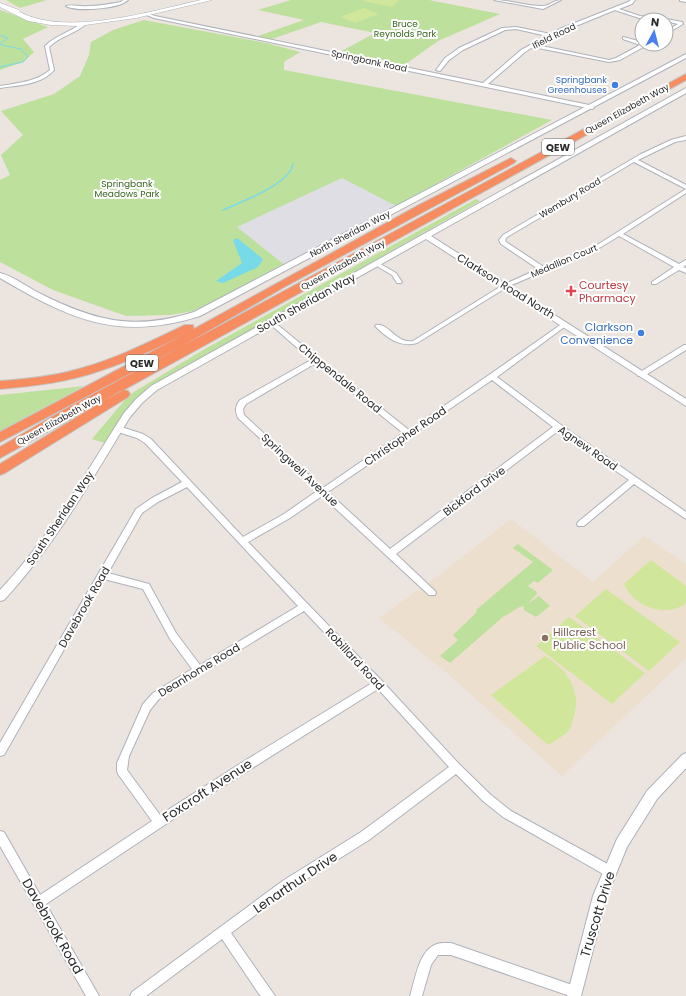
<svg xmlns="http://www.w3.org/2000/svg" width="686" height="996" viewBox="0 0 686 996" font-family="Poppins,sans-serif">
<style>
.industrial{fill:#dfdee5}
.education{fill:#eddfce}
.green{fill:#bde09d}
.pitch{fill:#d0e69a}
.water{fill:#77dae8}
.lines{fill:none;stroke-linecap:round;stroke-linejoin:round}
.stream-far1{stroke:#77dae8;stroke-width:1}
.stream{stroke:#77dae8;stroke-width:1.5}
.minor-casing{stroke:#aeb2bb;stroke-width:2}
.tertiary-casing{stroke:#aeb2bb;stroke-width:2}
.secondary-casing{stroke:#aeb2bb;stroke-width:1}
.motorway-casing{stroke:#c4c4c4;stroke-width:2}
.minor{fill:#fff;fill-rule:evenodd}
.tertiary{fill:#fff;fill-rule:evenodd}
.secondary{fill:#fff;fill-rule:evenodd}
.motorway{fill:#f68c60;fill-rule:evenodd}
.shop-dot{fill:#3f7fe0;stroke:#fff;stroke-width:1.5}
.health-dot{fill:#e0444e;stroke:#fff;stroke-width:1.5}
.education-dot{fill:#8d6e63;stroke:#fff;stroke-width:1.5}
.labels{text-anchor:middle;stroke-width:4;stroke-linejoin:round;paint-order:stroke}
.far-park-label{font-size:9px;fill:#37651e;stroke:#fff}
.far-street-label{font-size:9px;fill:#2b2b2b;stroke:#fff}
.far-shop-label{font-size:9px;fill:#366cbe;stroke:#fff;text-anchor:end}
.shield{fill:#fff;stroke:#6b6b6b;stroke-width:1}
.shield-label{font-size:10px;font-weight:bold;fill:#2b2b2b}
.health-label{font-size:11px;fill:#be3a42;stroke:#fff;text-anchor:start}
.street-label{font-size:11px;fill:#2b2b2b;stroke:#fff}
.shop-label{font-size:11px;fill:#366cbe;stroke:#fff;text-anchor:end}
.education-label{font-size:11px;fill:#785e54;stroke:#fff;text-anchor:start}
.near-street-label{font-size:13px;fill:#2b2b2b;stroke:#fff}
</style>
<rect width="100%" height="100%" fill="#ece4de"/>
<path class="industrial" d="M342 178 401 207 286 266 236 227Z"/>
<path class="education" d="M511 519 593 582 644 536 686 564V658L562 776 447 673 379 618 442 573Z"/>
<path class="green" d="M6 0H47L20 8Z
M291 0H429L500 14 438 41 403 66 338 53 375 33 321 22 272 39 258 36 304 20 258 10Z
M0 10 48 27 23 39 34 52 23 62 0 70Z
M144 20 266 43 300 52 284 62V70L552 120 396 206 342 178 237 227 286 266 193 311 170 315 126 316 53 290 0 262V180L10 175 1 155 23 135 1 111 54 94 80 76 89 55 91 42 113 30Z
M476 199 480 201 161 381C133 399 122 415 105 443L92 439 129 395 203 350Z
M84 386 0 431V395Z
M518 544 553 570 538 583 534 581 528 586 537 592 536 595 527 604 539 596 550 606 536 617 524 610V606C516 607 512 613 504 616L450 663 440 656 458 640 453 635 477 612 476 610 533 562 513 548Z"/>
<path class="pitch" d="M364 0H399L392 7 362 1Z
M364 8 379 14 355 23 340 17Z
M651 560 686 586V603C666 619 633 606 624 584Z
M606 589 680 642 649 671 575 616Z
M569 617 645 673 612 704 536 646Z
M545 656C567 670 583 691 573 719 572 722 571 727 569 730 565 736 554 741 548 745L491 695Z"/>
<path class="water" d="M237 238 263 259 258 267 223 283 216 281 242 263 233 240Z"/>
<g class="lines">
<path class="stream-far1" d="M0 35 8 38 1 43V45L21 49 28 57 23 62 0 67"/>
<path class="stream" d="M223 210C241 202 290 184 293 164"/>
<g class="minor-casing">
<path id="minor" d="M123 0H128C119 9 77 12 66 6 71 4 81 7 88 6 99 6 110 4 121 2Z
M494 0C510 0 525 6 541 6 548 7 554 0 561 0L543 9Z
M631 0H635L632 4 619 9 640 16 666 19 682 22 683 24 666 34V31L678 24 666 21V20L639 18 615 10 566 30 537 45 609 60 616 58 640 45 623 39V37L642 42V44H647V45L620 60 609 62 533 47 525 52 488 84 594 106V108L592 109 154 18 144 14 146 13 155 16 483 83 521 50 547 36 516 29 505 30 463 50 449 60 440 71 436 70 445 58 459 48 502 28 516 27 551 34 562 28 628 2Z
M680 0H686V2L680 1Z
M82 23 86 24C75 34 60 36 49 47L54 70C41 85 19 85 0 88V86C17 83 36 82 50 70L45 46C56 35 71 32 82 23Z
M686 136V140L675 142 638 160 686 185V189L634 162 507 237 505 240 506 242 544 267 597 245 686 189V193L623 234 679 264 686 260V265L683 267 686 268V273L679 270 656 284H652V282L674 267 619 236 601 247 507 287 417 343C400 348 387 338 375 326L376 325C389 323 396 344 413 341L503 285 538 269 501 244 499 240 503 235 641 154 671 140Z
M377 262 396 273 402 282 401 283H397L392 275 375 265 374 264Z
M271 320 273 321 318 358 409 430 489 375 563 323H567V325L497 377 561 425 686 512V519L634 484 584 526H578L577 524 578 522 629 480 558 431 396 554 435 591 436 593 435 595H429L322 496 290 518 248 542 382 681 460 765 491 795 511 811 613 867 614 871 613 875 609 876 605 875 503 817 483 801 456 774 369 840 292 888 231 933 275 996H261L259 994 222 939 146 996H130L132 992 284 880 361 832 449 767 378 689 211 794 46 904 99 996H86L0 846V831L4 832 40 895 152 821 118 774 117 771V763L143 704 153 693 192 669 170 639 143 589 104 579 4 755 0 756V743L136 509 152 498 182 482 145 443 137 438 115 431 114 429 115 427 118 426 143 434 151 439 243 537 284 514 317 491 238 418C235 411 235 406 240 400L311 360 269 323 268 322ZM316 363 403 433 323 488 244 415 243 409 246 404ZM492 380 553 427 390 549 328 492ZM187 487 298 606 200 665 176 633 149 584 108 573 142 513 158 502ZM304 611 372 683 246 760 160 815 127 770 129 756 150 710 159 699Z
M684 345H686V350L644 376H638L637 374Z
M443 943H451L575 986 579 988 581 992 579 996H570L451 955H438L431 965 422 996H410C416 978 419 944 443 943Z"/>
</g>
<g class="tertiary-casing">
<path id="tertiary" d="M686 54V58L200 316C118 342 70 319 0 278V273C14 276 28 288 41 294 95 321 134 331 194 312Z
M686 88V93L431 236 686 399V406L426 239 157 390 142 403 130 417C91 481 55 545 4 600L0 601V590C50 537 85 474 124 413L136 399 151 386Z
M686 753V768L657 799 627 847 607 896 581 996H567L593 896 617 839 647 791 682 755Z"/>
</g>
<g class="secondary-casing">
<path id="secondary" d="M201 0H212L136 18 78 26 51 25 28 21 0 7V3L19 10 20 12C66 37 152 11 201 0Z"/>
</g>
<g class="motorway-casing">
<path id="motorway" d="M686 74V80L0 458V447L60 412Z
M511 158 516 161 514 163 286 286 184 345 0 442V432L183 335C157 348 130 361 102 370 69 382 35 386 0 389V381C28 379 56 376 82 368 118 358 151 341 185 325H193L194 329 419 205Z
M124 390 128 391 130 394 128 397 5 473 0 475V464L120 391Z"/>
</g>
<use href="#minor" class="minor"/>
<use href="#tertiary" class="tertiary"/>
<use href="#secondary" class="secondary"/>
<use href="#motorway" class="motorway"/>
</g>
<g class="shop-dot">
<circle cx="615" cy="85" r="4"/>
<circle cx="641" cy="333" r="4"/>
</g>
<path class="health-dot" d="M569 285h4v4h4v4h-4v4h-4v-4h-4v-4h4z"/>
<circle class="education-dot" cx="545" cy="638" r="4"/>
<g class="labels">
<g class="far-park-label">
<text x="405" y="27">Bruce<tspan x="405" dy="10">Reynolds Park</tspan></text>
<text x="127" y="187">Springbank<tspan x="127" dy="10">Meadows Park</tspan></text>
</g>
<g class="far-street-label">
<text transform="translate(554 36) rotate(-26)" y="3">Ifield Road</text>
<text transform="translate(369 61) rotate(12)" y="3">Springbank Road</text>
<text transform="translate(627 109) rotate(-29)" y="3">Queen Elizabeth Way</text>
<text transform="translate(570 198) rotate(-31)" y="3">Wembury Road</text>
<text transform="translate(350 234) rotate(-28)" y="3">North Sheridan Way</text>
<text transform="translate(564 261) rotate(-23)" y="3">Medallion Court</text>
<text transform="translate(343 265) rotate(-29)" y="3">Queen Elizabeth Way</text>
<text transform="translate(59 420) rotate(-29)" y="3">Queen Elizabeth Way</text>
</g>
<g class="far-shop-label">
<text x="607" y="83">Springbank<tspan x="607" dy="10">Greenhouses</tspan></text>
</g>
<g class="shield">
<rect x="542" y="139" width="32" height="16" rx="3"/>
<rect x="126" y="355" width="32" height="16" rx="3"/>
</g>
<g class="shield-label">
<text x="558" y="151">QEW</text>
<text x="142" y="367">QEW</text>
</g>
<g class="health-label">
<text x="579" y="289">Courtesy<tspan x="579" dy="13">Pharmacy</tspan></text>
</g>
<g class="street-label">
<text transform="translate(506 286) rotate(32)" y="4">Clarkson Road North</text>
<text transform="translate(306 303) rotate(-29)" y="4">South Sheridan Way</text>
<text transform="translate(340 378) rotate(39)" y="4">Chippendale Road</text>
<text transform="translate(405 436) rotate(-34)" y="4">Christopher Road</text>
<text transform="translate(588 448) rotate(35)" y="4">Agnew Road</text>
<text transform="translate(300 470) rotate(43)" y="4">Springwell Avenue</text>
<text transform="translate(474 491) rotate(-37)" y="4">Bickford Drive</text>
<text transform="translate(60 518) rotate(-56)" y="4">South Sheridan Way</text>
<text transform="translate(84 607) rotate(-60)" y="4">Davebrook Road</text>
<text transform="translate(355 659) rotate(47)" y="4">Robillard Road</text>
<text transform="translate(199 670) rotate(-31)" y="4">Deanhome Road</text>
</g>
<g class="shop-label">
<text x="633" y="331">Clarkson<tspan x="633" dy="13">Convenience</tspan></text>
</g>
<g class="education-label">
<text x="553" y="636">Hillcrest<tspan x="553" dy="13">Public School</tspan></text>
</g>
<g class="near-street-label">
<text transform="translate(207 790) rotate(-33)" y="5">Foxcroft Avenue</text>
<text transform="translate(295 882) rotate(-34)" y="5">Lenarthur Drive</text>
<text transform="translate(597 914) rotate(-73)" y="5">Truscott Drive</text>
<text transform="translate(53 926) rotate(60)" y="5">Davebrook Road</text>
</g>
</g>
<g transform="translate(654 32) rotate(7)"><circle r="19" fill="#ffffff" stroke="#aaaaaa"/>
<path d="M0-3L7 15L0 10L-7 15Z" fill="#477ef0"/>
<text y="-6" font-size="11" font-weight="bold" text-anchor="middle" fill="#2b2b2b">N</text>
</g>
</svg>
